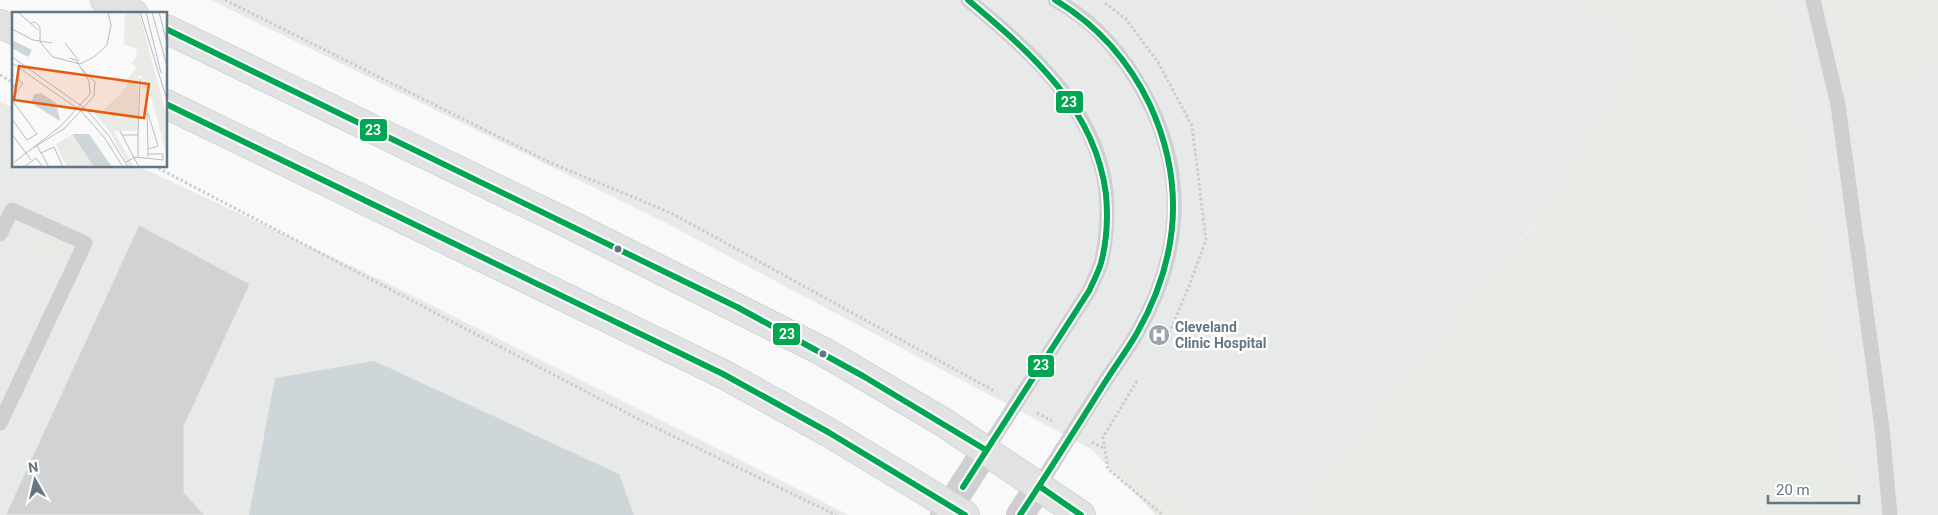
<svg xmlns="http://www.w3.org/2000/svg" width="1938" height="515" viewBox="0 0 1938 515" font-family="Roboto,sans-serif">
<style>
.built{fill:#e8e9e9}
.green{fill:#e8ebe6}
.water{fill:#ced6d9}
.building{fill:#d0d2d3;stroke:#e8e8e8}
.lines{fill:none;stroke-linecap:round;stroke-linejoin:round}
.secondary-casing{stroke:#d5d6d7;stroke-width:30}
.path{stroke:#cbcccd;stroke-width:3;stroke-dasharray:2.5 2.5;stroke-linecap:butt}
.service{stroke:#cecfd0;stroke-width:15}
.minor{stroke:#cecfd0;stroke-width:28}
.secondary{stroke:#e1e2e2;stroke-width:28}
.bus-1-casing{stroke:#fff;stroke-width:10}
.bus-1{stroke:#00a651;stroke-width:6}
.bus-dot{fill:#657683;stroke:#fff;stroke-width:2}
.labels{text-anchor:middle;stroke-width:5;stroke-linejoin:round;paint-order:stroke}
.poi-label{font-size:14px;font-weight:bold;fill:#657683;stroke:#fff;text-anchor:start}
.inset-road{fill:none;stroke:#b5bdc3;stroke-width:1}
.view{fill:#e8590c;fill-opacity:0.15;stroke:#e8590c;stroke-width:2.5}
.inset-edge{fill:none;stroke:#657683;stroke-width:2.5}
.line-badge{stroke:#fff;stroke-width:2}
.badge-label{font-size:14px;text-anchor:middle;font-weight:bold;fill:#fff}
</style>
<rect width="100%" height="100%" fill="#f9f9f9"/>
<path class="built" d="M211 0H1699L1671 57 1293 515H1194L1157 484 666 223Z
M1782 0H1827L1845 85 1938 71V515H1856L1809 170Z
M0 102 14 108V166H138L381 280 849 515H0Z"/>
<path class="green" d="M1592 0H1782L1809 170 1856 515H1293L1542 214 1642 46 1586 9Z
M1827 0H1938V71L1845 85Z
M25 232 63 249 64 256 58 259 20 243 18 235Z
M1089 447 1157 484 1194 515H1156Z"/>
<path class="water" d="M374 361 619 474 634 515H249L275 378Z"/>
<path class="building" d="M139 225 250 284 184 426V493L205 515H7L6 514Z"/>
<g class="lines">
<g class="secondary-casing">
<path id="secondary" d="M105 0 134 14
M0 24 14 30
M166 29 561 220 824 352 943 422 1081 515
M166 104 723 374 828 432 965 515"/>
</g>
<path class="path" d="M225 0 549 162 671 213 996 392
M1105 3 1126 19 1158 62 1192 126 1206 240 1189 286 1172 327 1159 346
M0 75 14 83
M154 166 648 424 836 515
M1137 381 1103 437 1108 469 1163 515
M1037 413 1052 421
M1092 442 1105 449"/>
<path class="service" d="M968 0C1033 53 1105 116 1107 206 1107 226 1106 244 1101 263 1098 272 1093 282 1089 291L986 450
M1813 0 1838 105 1882 428 1890 515
M0 234 12 210 85 243 0 423
M1039 486C1061 451 1083 415 1106 380 1116 365 1128 349 1137 333 1182 256 1188 174 1145 95 1125 57 1094 20 1055 0"/>
<path class="minor" d="M944 515 986 450
M1020 515 1039 486"/>
<use href="#secondary" class="secondary"/>
<g class="bus-1-casing">
<path id="bus-1" d="M166 29 737 307 863 376 986 450
M166 104 723 374 828 432 965 515
M1039 486 1081 515
M963 487 1089 291C1093 282 1098 273 1101 263 1107 241 1108 217 1106 194 1095 108 1031 53 968 0
M1020 515C1048 473 1075 430 1102 387 1113 369 1126 352 1137 333 1179 259 1186 184 1150 105 1129 61 1097 25 1055 0"/>
</g>
<use href="#bus-1" class="bus-1"/>
</g>
<defs>
<g id="hospital-disc" transform="scale(1.125)"><circle r="9.5" fill="#99a4ac" stroke="#fff"/><path d="M-5-5h3v3.5h4V-5h3V5h-3V1.5h-4V5h-3Z" fill="#fff"/></g>
</defs>
<g fill-rule="evenodd">
<use href="#hospital-disc" x="1159" y="335"/>
</g>
<g class="bus-dot">
<circle cx="618" cy="249" r="4.5"/>
<circle cx="823" cy="354" r="4.5"/>
</g>
<g class="labels">
<g class="poi-label">
<text x="1175" y="332">Cleveland<tspan x="1175" dy="16">Clinic Hospital</tspan></text>
</g>
</g>
<g transform="translate(12 12)">
<rect width="155" height="155" fill="#f9f9f9"/>
<path d="M113 0H127L155 105V144L138 80 137 77H130L129 63 126 65V119H102L122 155H117L98 120 76 94 86 103 108 82 116 72 113 69 124 57 120 51 125 44 124 37 112 32ZM60 123 82 155H55L44 132Z" fill="#e8ebe6"/>
<path d="M0 28 20 38 16 45 0 36ZM29 81 44 91 48 109 19 91 22 82ZM60 122H77L100 155H82Z" fill="#ced6d9"/>
<path class="inset-road" d="M6 0 26 18M128 0 155 88M134 0 149 61M140 0 155 54M147 0 155 31M19 11 23 10 28 15V30L41 45 68 52 82 45 95 33 99 13 96 0M0 17 21 28 40 31M53 31 67 49M0 45 75 98 97 124 116 155M0 51 69 99 92 125 111 155M0 77 6 68 11 71 0 87M0 88 25 122 15 128 0 107M108 119 127 155M0 122 19 148M110 123H126V145M126 123 128 67M25 134 37 155M21 136 53 116 82 84 83 70 70 57M136 137 146 134 136 101H135L136 137V145M29 141 42 135 51 155M114 150 123 145 151 148V142H136M0 152 49 114 78 82 77 69 64 48 57 46M12 155 24 146 31 155"/>
<path class="view" d="M7 54 137 72 132 106 2 88Z"/>
<rect width="155" height="155" class="inset-edge"/>
</g>
<g class="line-badge">
<rect x="1055" y="90" width="29" height="24" rx="5" fill="#00a651"/>
<rect x="359" y="118" width="29" height="24" rx="5" fill="#00a651"/>
<rect x="772" y="322" width="29" height="24" rx="5" fill="#00a651"/>
<rect x="1027" y="354" width="28" height="24" rx="5" fill="#00a651"/>
</g>
<g class="badge-label">
<text x="1069" y="107">23</text>
<text x="373" y="135">23</text>
<text x="787" y="339">23</text>
<text x="1041" y="370">23</text>
</g>
<g transform="translate(35 480) rotate(352)" stroke="#ffffff" stroke-width="4" paint-order="stroke">
<path d="M0-4L9 19L0 12L-9 19Z" fill="#657683"/>
<text y="-8" font-size="14" font-weight="bold" text-anchor="middle" fill="#657683">N</text>
</g>
<path d="M1768 495v8h91v-8" fill="none" stroke="#657683" stroke-width="2.5"/>
<text x="1776" y="495" font-size="15" fill="#657683" stroke="#ffffff" stroke-width="4" paint-order="stroke">20 m</text>
</svg>
